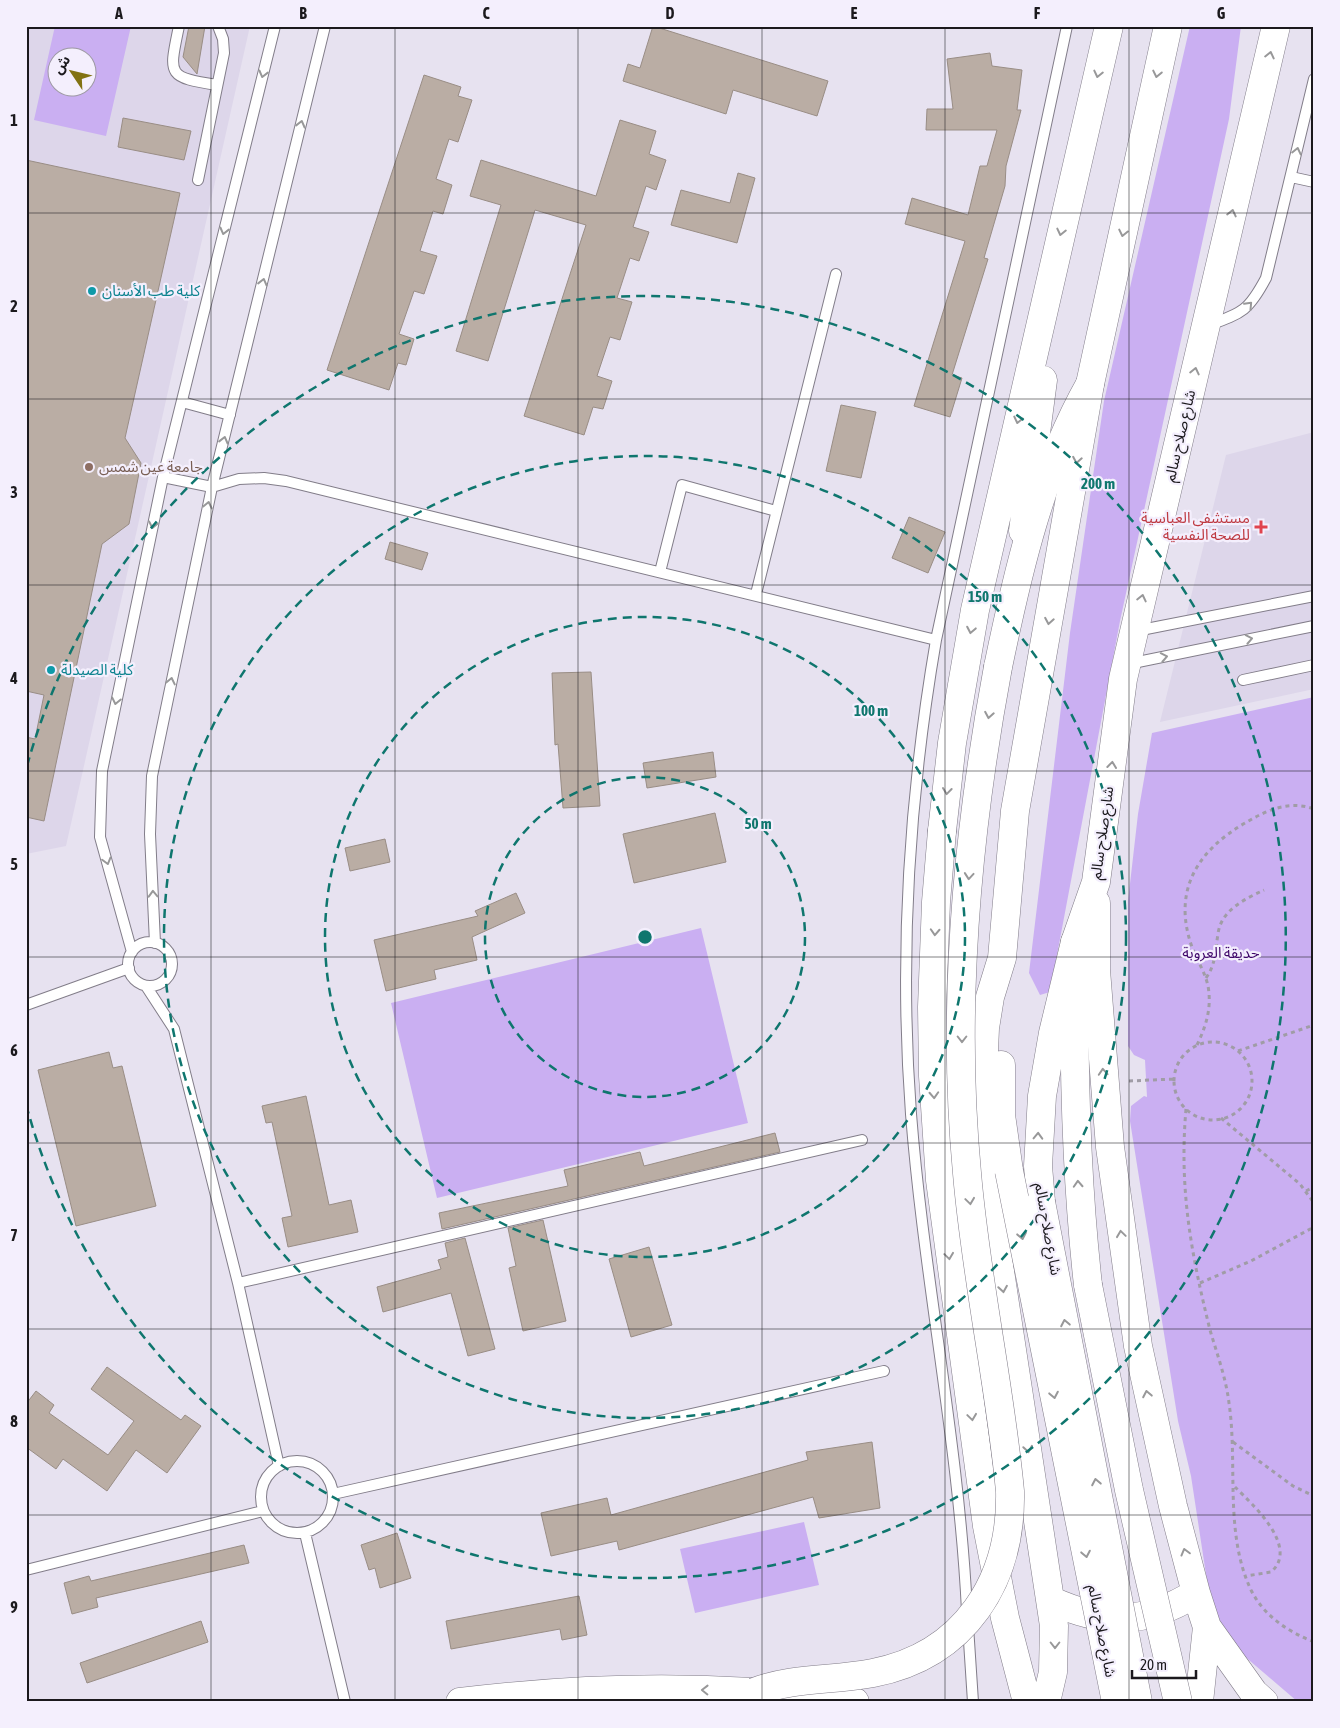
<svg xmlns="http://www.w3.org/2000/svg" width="1340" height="1728" viewBox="0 0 1340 1728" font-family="'Asap Condensed','Noto Sans Arabic',sans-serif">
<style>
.built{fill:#ddd6ea;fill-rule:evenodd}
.green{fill:#caaff2;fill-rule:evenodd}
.building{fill:#baada4;stroke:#998d85}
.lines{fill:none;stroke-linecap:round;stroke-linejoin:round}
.service-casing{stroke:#827d89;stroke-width:12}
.secondary-casing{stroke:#827d89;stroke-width:29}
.trunk-casing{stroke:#827d89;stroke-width:29}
.motorway-casing{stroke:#827d89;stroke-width:29}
.path{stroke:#a09ca6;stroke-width:3;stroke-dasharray:4 4;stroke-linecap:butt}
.service{stroke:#fff;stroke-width:10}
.secondary{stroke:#fff;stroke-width:28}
.trunk{stroke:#fff;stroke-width:28}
.motorway{stroke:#fff;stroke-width:28}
.trunk-bridge-casing{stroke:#827d89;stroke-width:29;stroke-linecap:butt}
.motorway-bridge-casing{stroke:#827d89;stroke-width:29;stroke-linecap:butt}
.trunk-bridge{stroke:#fff;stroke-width:28}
.motorway-bridge{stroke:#fff;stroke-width:28}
.oneway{stroke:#989899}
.grid{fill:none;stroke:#1b191d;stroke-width:1;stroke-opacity:0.55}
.ring{fill:none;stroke:#0f766e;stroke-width:2.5;stroke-dasharray:9 6}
.culture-dot{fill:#0f9aa8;stroke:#f4effd;stroke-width:2}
.education-dot{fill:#8d6e63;stroke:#f4effd;stroke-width:2}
.health-dot{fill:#e0444e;stroke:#f4effd;stroke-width:2}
.labels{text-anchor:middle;stroke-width:4.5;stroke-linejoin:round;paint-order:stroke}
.culture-label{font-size:15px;fill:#0d838f;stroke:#f4effd;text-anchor:start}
.street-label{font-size:15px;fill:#1b191d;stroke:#f4effd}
.education-label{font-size:15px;fill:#785e54;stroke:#f4effd;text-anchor:start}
.health-label{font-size:15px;fill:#be3a42;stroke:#f4effd;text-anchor:end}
.park-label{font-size:15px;fill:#3e0669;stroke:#f4effd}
.centre{fill:#0f766e;stroke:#f4effd;stroke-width:2.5}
.ring-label{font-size:15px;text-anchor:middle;font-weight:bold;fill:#0f766e;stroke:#f4effd;stroke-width:4.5;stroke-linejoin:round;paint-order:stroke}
.neatline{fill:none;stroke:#1b191d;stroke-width:2}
.grid-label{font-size:16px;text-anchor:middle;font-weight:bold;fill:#1b191d}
</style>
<rect width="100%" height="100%" fill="#e7e2f0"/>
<path class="built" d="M26 26H250L66 846 26 854ZM58 58H88V88H58Z
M1314 432V689L1160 722 1226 455Z"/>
<path class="green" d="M55 26H131L106 136 34 120ZM58 58H88V88H58Z
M1190 26H1241L1229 119 1120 621 1050 992 1040 995 1029 973 1070 633 1104 401Z
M1314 697V1702H1298L1236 1649 1223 1632 1209 1594 1191 1476 1178 1421 1130 1121 1131 1106 1144 1096 1147 1097 1145 1060 1134 1055 1128 1046V901L1138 814 1152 733Z
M701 928 748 1123 437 1198 391 1003Z
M804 1522 819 1585 695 1613 680 1549Z"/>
<path class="building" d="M189 26H205L197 74 183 57Z
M653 26 828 81 817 116 733 90 726 114 623 81 628 64 640 68Z
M990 53 992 66 1022 70 1017 110H1021L1006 166 1005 186 984 258 988 259 952 375 962 378 950 417 914 406 965 241 905 224 912 198 968 215 980 166H987L997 130H926L927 109H953L947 59Z
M424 75 461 87 458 96 472 100 458 142 449 139 436 179 452 185 443 214 433 211 420 251 437 256 424 294 414 291 399 334 414 339 406 365 398 363 389 390 327 370Z
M123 118 191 131 184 160 118 147Z
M620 120 656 131 649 154 666 160 656 190 646 186 633 227 649 232 639 261 630 258 617 298 632 302 620 340 610 337 597 376 612 381 603 409 593 407 584 435 524 416 586 225 535 210 488 361 456 351 501 205 470 196 481 160 596 196Z
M26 160 180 193 125 438 141 463 129 524 102 544 44 821 26 817V737L35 739 44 695 26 691Z
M738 173 755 178 737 243 671 225 681 190 730 203Z
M841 405 876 412 861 478 826 471Z
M909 517 945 532 928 573 892 558Z
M390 542 428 553 422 570 385 559Z
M591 672 600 806 563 808 558 744 555 745 552 673Z
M713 752 716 777 647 788 643 763Z
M715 813 726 862 634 883 623 834Z
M385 839 390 862 350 871 345 848Z
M516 893 525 913 472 937 477 960 434 970 436 979 386 991 374 940 478 916 475 911Z
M109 1052 113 1068 122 1066 156 1206 76 1226 38 1070Z
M306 1096 329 1205 351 1200 358 1232 288 1247 282 1218 292 1216 272 1122 266 1123 262 1106Z
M775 1133 780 1152 442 1229 439 1213 568 1186 564 1170 640 1152 644 1166Z
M543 1220 566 1321 523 1331 509 1268 516 1266 508 1228Z
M465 1238 495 1349 468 1356 451 1293 383 1312 377 1287 441 1269 438 1260 448 1257 445 1243Z
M649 1247 672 1325 631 1337 609 1259Z
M107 1367 181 1420 185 1415 201 1426 167 1473 136 1450 107 1491 63 1459 56 1469 26 1447V1404L36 1391 54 1405 49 1413 108 1455 134 1421 91 1389Z
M872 1442 880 1508 819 1518 813 1497 619 1550 617 1541 551 1556 541 1513 607 1498 611 1515 808 1460 806 1452Z
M397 1533 411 1578 380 1588 375 1568 369 1570 361 1545Z
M244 1545 249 1563 96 1598 98 1607 72 1614 64 1583 89 1576 91 1581Z
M579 1596 587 1635 562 1640 560 1629 451 1649 446 1621Z
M201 1621 208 1642 87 1683 80 1663Z"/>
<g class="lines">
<g class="service-casing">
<path id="service" d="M179 26C169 75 166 77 217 85
M1291 177 1314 182
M198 180 224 53 223 39 218 26
M1209 325C1243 313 1249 310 1266 278L1314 79
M182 402 230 415
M163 477 212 487 239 479 264 478 286 481 936 640
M660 572 682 485 776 511
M756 594 836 274
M1136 631 1314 596
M1128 664 1314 626
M1243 680 1314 665
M128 964a22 22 0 1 1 44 0a22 22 0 1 1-44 0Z
M155 943 150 834 152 776 212 487 325 26
M132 952 100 837 102 771 163 477 275 26
M146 986 174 1029 238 1283 279 1466
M26 1005 129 968
M238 1283 862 1140
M261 1497a36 36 0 1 1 72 0a36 36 0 1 1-72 0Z
M333 1494 884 1371
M305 1533 345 1702
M26 1570 263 1511
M967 1611C959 1444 924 1280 911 1114 899 954 909 797 936 640L1067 26
M968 1626 973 1702"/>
</g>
<g class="secondary-casing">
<path id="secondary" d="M1023 531 1043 380
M942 831 952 743 975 610 1109 26"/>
</g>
<g class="trunk-casing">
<path id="trunk" d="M942 831 936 902 932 1007 933 1076 940 1180 987 1526 1005 1618 1027 1702
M1096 903V970L1110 1147 1138 1346 1173 1506 1196 1593 1207 1627 1199 1702
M1001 1065V1115L1009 1171
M1041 1202 1038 1166 1042 1096 1053 1033 1075 942 1096 882 1123 679 1276 26
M1052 1601C1106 1625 1144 1625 1196 1593
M1207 1627 1254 1693 1264 1702
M1046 1702 1053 1672 1054 1626 984 1166 981 1117 985 1028 990 997 1002 958 1015 811 1090 384 1168 26"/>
</g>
<g class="motorway-casing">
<path id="motorway" d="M998 667C1018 570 1041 471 1090 384
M1075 942C1073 1058 1075 1169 1088 1285
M460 1702C557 1690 656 1686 752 1692 787 1694 821 1698 855 1702"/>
</g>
<path class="path" d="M1206 978C1216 964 1215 951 1218 934 1221 910 1245 899 1264 890
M1174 1081a39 39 0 1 1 78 0a39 39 0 1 1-78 0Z
M1197 1045C1206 1026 1212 1008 1208 986 1205 972 1197 960 1192 947 1172 891 1197 851 1245 823 1267 810 1289 800 1314 809
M1238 1051 1314 1025
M1129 1081 1174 1079
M1186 1109C1179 1189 1191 1253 1210 1330 1217 1354 1226 1378 1229 1403 1238 1464 1224 1533 1251 1590 1264 1616 1287 1631 1314 1642
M1221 1118 1300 1184 1314 1203
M1306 1191 1314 1187
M1200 1283 1251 1261 1314 1227
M1233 1442 1293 1486 1314 1496
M1235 1487C1252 1504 1300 1547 1271 1572L1246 1576"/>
<use href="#service" class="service"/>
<use href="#secondary" class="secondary"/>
<use href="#trunk" class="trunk"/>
<use href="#motorway" class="motorway"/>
<g class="trunk-bridge-casing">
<path id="trunk-bridge" d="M1009 1171 1116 1702
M1041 1202 1138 1702"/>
</g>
<g class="motorway-bridge-casing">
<path id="motorway-bridge" d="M1088 1285 1129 1490 1178 1702
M754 1692C794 1677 832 1681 873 1673 965 1655 1012 1581 1010 1491 1000 1385 976 1280 967 1173 951 1005 967 833 998 667"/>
</g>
<use href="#trunk-bridge" class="trunk-bridge"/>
<use href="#motorway-bridge" class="motorway-bridge"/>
</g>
<defs><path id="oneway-chevron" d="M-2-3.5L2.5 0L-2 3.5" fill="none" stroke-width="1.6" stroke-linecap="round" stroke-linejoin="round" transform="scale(1.25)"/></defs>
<g class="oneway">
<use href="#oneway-chevron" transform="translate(1270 55) rotate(-77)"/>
<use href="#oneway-chevron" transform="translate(263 74) rotate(104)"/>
<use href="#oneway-chevron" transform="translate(1098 74) rotate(103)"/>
<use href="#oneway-chevron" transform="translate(1157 74) rotate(102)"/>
<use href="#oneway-chevron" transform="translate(301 124) rotate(-76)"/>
<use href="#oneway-chevron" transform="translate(1297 151) rotate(-77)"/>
<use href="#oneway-chevron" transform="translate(1232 213) rotate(-77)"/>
<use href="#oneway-chevron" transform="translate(224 231) rotate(104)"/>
<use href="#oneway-chevron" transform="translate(1061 232) rotate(103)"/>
<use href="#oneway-chevron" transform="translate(1123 233) rotate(102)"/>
<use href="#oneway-chevron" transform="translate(263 282) rotate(-76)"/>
<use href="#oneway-chevron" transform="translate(1249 305) rotate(-47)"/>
<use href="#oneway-chevron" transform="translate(1195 371) rotate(-77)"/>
<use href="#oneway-chevron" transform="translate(1018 420) rotate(103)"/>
<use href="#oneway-chevron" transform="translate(224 440) rotate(-76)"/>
<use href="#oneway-chevron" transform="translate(1077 460) rotate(100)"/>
<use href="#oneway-chevron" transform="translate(208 505) rotate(-78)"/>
<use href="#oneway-chevron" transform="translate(153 525) rotate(102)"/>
<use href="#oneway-chevron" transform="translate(1142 598) rotate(-77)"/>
<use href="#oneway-chevron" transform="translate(1049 621) rotate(100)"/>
<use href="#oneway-chevron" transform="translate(971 630) rotate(101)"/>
<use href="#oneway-chevron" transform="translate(1249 639) rotate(-11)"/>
<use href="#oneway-chevron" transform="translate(1164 657) rotate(-11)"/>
<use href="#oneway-chevron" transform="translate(171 681) rotate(-78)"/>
<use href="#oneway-chevron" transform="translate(116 701) rotate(102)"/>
<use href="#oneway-chevron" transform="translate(989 715) rotate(100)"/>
<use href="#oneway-chevron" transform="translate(1112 765) rotate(-83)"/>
<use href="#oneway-chevron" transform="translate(947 791) rotate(97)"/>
<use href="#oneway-chevron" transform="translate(107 861) rotate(75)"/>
<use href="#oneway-chevron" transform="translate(969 876) rotate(95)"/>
<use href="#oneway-chevron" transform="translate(153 894) rotate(-92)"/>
<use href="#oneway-chevron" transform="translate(935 932) rotate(93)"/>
<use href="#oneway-chevron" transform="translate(962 1039) rotate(90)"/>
<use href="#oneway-chevron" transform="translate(1103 1072) rotate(-94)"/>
<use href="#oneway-chevron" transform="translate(934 1095) rotate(87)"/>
<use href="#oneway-chevron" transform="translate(1038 1136) rotate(-88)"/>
<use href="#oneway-chevron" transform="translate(1078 1184) rotate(-93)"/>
<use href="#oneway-chevron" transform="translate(970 1201) rotate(82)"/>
<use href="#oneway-chevron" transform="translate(1121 1234) rotate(-98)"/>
<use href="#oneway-chevron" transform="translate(1022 1236) rotate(79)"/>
<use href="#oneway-chevron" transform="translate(949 1256) rotate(82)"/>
<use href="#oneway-chevron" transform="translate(1003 1289) rotate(81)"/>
<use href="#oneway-chevron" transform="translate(1065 1323) rotate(-101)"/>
<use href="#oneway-chevron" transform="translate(1147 1394) rotate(-101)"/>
<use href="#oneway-chevron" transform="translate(1054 1395) rotate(79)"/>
<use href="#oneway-chevron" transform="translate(972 1417) rotate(82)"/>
<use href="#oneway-chevron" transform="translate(1028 1449) rotate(81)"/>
<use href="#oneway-chevron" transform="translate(1096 1482) rotate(-101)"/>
<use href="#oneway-chevron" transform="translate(1185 1552) rotate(-105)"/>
<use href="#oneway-chevron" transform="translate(1086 1554) rotate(79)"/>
<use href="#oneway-chevron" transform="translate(1055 1645) rotate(90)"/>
<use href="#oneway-chevron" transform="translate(705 1690) rotate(-179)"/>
</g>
<path class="grid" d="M211 26V1702M395 26V1702M578 26V1702M762 26V1702M945 26V1702M1129 26V1702M26 213H1314M26 399H1314M26 585H1314M26 771H1314M26 957H1314M26 1143H1314M26 1329H1314M26 1515H1314"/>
<g class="ring">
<circle cx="645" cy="937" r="160"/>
<circle cx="645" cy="937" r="320"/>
<circle cx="645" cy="937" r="481"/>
<path d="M27 766A641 641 0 1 1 27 1108"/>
</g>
<g class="culture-dot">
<circle cx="92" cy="291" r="5"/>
<circle cx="51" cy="670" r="5"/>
</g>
<circle class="education-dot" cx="89" cy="467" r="5"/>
<path class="health-dot" d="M1258.5 519.5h5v5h5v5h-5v5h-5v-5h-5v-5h5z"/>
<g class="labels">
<g class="culture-label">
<text x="102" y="296">كلية طب الأسنان</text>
<text x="61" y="675">كلية الصيدلة</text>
</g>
<g class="street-label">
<text transform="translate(1180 436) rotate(-77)" y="5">شارع صلاح سالم</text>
<text transform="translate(1102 833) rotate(-82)" y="5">شارع صلاح سالم</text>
<text transform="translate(1048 1229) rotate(80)" y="5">شارع صلاح سالم</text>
<text transform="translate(1102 1631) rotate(79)" y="5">شارع صلاح سالم</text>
</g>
<g class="education-label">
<text x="99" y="472">جامعة عين شمس</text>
</g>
<g class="health-label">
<text x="1250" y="523">مستشفى العباسية<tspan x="1250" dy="17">للصحة النفسية</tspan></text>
</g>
<g class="park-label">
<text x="1221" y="958">حديقة العروبة</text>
</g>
</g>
<circle cx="645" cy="937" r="8" class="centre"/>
<g class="ring-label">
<text x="1098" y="489">200 m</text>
<text x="985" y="602">150 m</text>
<text x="871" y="716">100 m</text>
<text x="758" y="829">50 m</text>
</g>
<rect width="1340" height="1728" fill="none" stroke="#f4effd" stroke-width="55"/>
<g transform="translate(72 72) rotate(305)"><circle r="24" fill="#f4effd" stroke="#9d99a3"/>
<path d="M0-4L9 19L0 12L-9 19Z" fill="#827213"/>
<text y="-8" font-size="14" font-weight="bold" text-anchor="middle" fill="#1b191d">ش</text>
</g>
<path d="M1132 1670v8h64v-8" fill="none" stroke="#1b191d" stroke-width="2.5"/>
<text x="1140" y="1670" font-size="15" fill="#1b191d" stroke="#f4effd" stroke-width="4" paint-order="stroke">20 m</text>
<rect x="28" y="28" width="1284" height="1672" class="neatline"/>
<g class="grid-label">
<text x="119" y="19">A</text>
<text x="303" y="19">B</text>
<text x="486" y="19">C</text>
<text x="670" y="19">D</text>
<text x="854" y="19">E</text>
<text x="1037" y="19">F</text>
<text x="1221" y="19">G</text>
<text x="14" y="126">1</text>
<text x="14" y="312">2</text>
<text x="14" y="498">3</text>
<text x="14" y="684">4</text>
<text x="14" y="870">5</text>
<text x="14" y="1056">6</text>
<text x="14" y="1241">7</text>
<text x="14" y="1427">8</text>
<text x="14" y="1613">9</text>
</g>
</svg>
